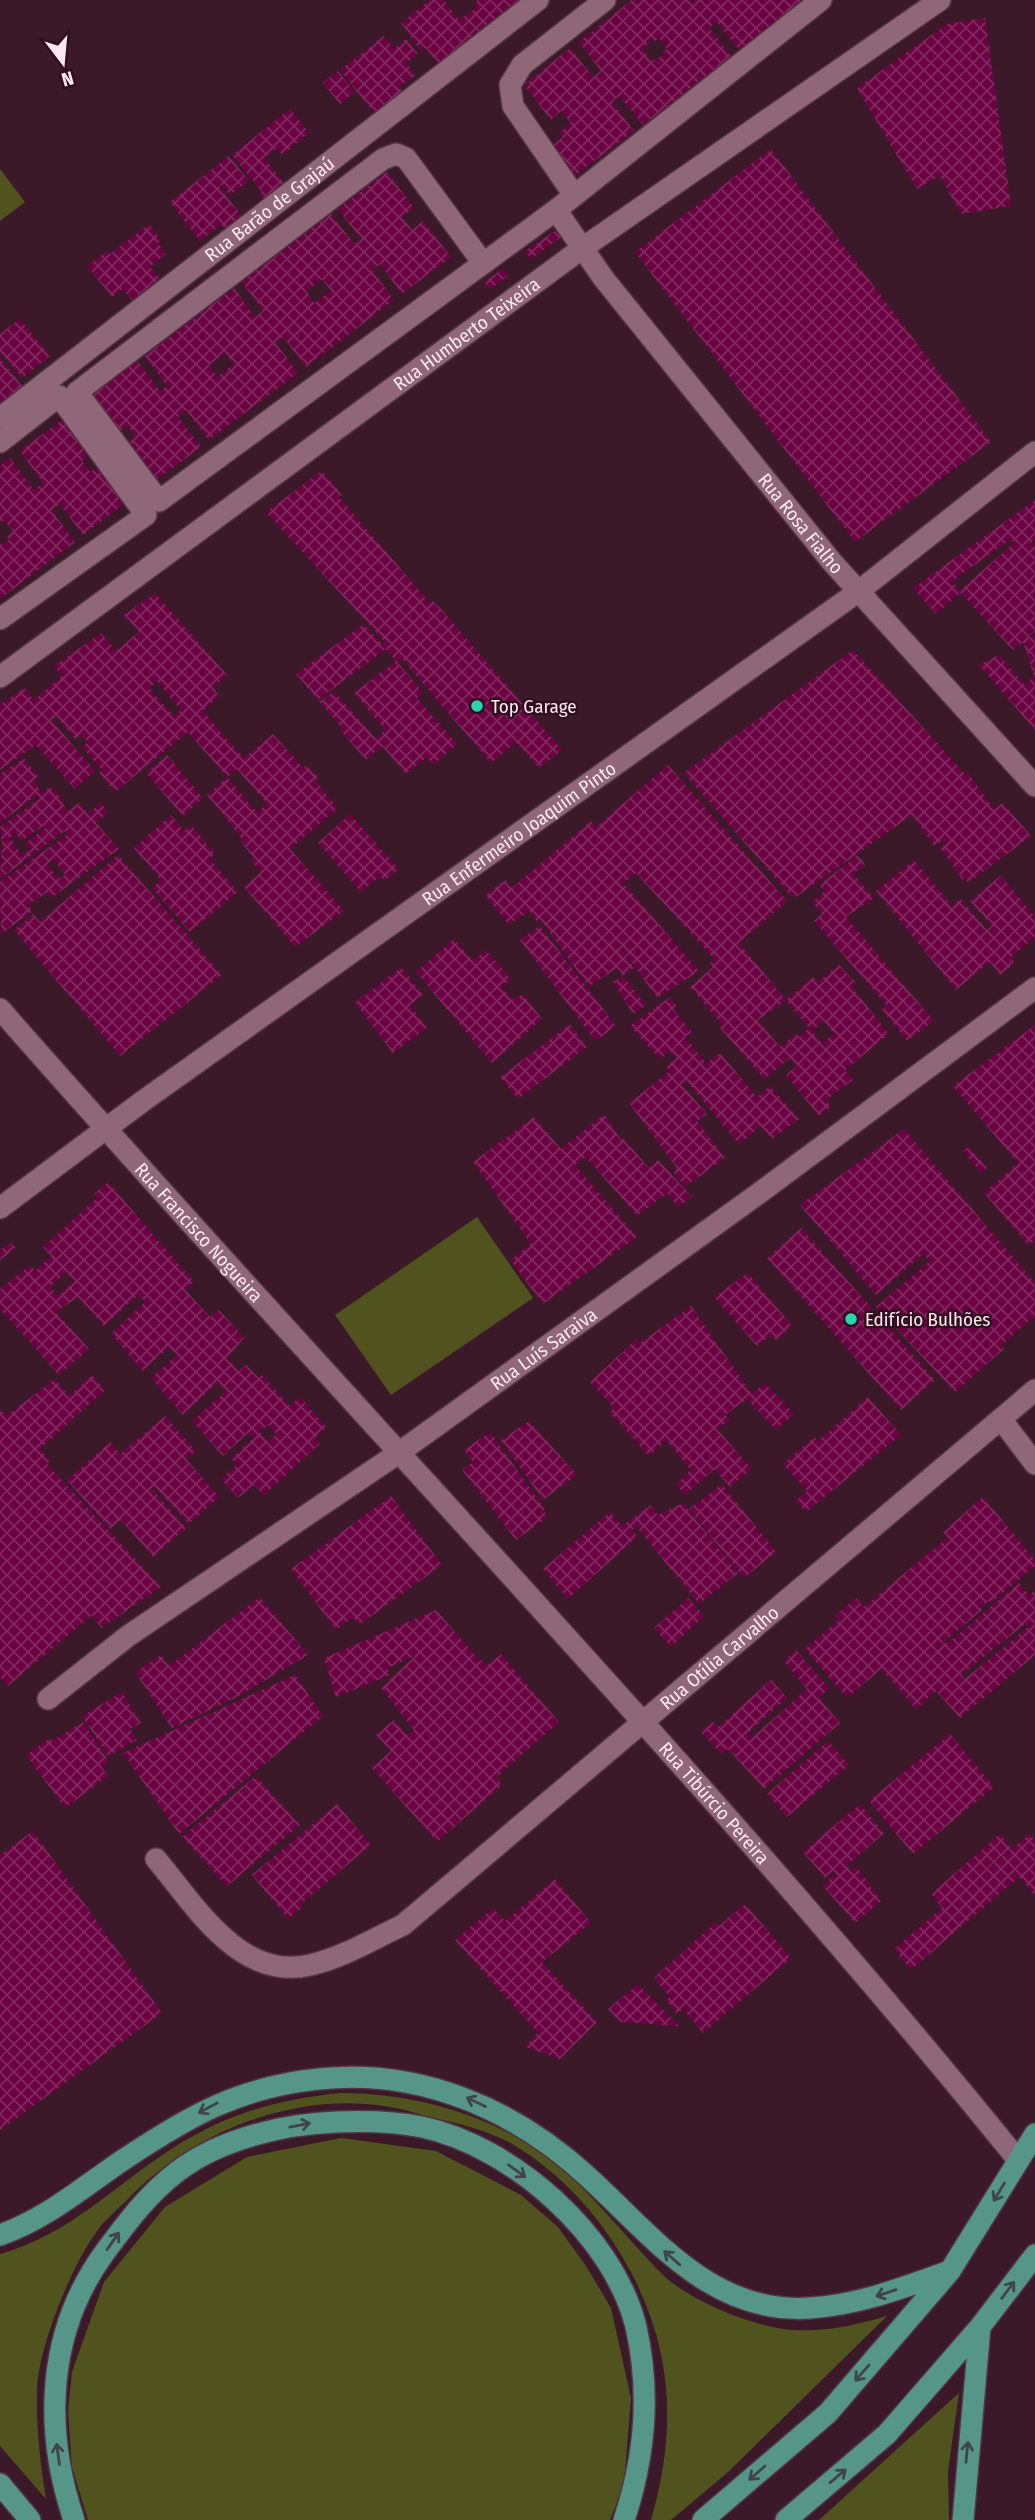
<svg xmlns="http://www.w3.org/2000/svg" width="1035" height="2520" viewBox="0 0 1035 2520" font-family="'Fira Sans Condensed',sans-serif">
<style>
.grass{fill:#51531f}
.building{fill:url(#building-cross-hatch);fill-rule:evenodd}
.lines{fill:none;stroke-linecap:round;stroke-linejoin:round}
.minor-casing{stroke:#523543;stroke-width:24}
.major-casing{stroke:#523543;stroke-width:24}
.minor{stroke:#906778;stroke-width:21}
.major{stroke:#559689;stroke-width:21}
.oneway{stroke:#3f454a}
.poi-dot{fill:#29d5ac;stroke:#300f20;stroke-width:2.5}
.labels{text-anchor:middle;stroke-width:5;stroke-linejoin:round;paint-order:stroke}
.street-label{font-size:19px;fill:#ffe7f0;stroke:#300f20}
.poi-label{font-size:19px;fill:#ffe7f0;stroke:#300f20;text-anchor:start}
</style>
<defs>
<pattern id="building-cross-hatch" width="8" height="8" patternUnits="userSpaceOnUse" patternTransform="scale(1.75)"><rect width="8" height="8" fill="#6b0342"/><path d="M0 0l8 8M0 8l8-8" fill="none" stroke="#81285e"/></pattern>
</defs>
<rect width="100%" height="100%" fill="#3b1929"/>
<path class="grass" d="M0 169 25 202 0 221Z
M477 1217 533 1298 391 1395 335 1315Z
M340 2093C409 2093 483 2112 540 2152 588 2186 622 2234 663 2275 690 2301 756 2328 793 2330 825 2332 857 2325 887 2316L727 2473 671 2520H651C676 2433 674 2356 632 2274 604 2221 566 2177 514 2145 490 2131 457 2123 430 2117 415 2113 400 2108 384 2106 291 2092 191 2133 127 2200 117 2210 103 2221 95 2234 71 2267 39 2347 37 2388 36 2425 40 2462 46 2499L0 2446V2254C71 2234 113 2186 173 2148 228 2113 276 2100 340 2093Z
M341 2138 436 2151 521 2195 558 2227 586 2266 611 2308 631 2398 624 2484 610 2520H88L72 2467 68 2411 72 2372 104 2282 165 2207 247 2157Z
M959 2393 948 2471 949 2520H819Z"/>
<path class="building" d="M430 0H443L459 20 475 9 477 0H527L441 68 426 48 421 51 401 23Z
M632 0H689L691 3 694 0H805L740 51 717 22 709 28 731 56 643 125 619 96 612 102 634 131 570 179 548 149 563 137 559 133 571 123 561 111 551 120 524 85 570 48 593 77 601 71 579 42ZM652 38 654 42 659 38 667 49 663 52 665 55 652 61 643 50Z
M985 18 1011 206 961 214 940 176 917 189 857 88 947 24Z
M384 36 394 49 406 39 418 54 406 63 415 75 399 87 405 95 377 117 340 70Z
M338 71 355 92 340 104 323 83Z
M290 109 309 133 282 155 277 148 264 158 286 185 265 201 259 194 262 192 232 155Z
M771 149 991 442 855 542 635 252Z
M229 156 249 181 230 195 222 185 219 186 243 218 226 231 221 224 200 241 170 202Z
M387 172 414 208 402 217 412 230 423 221 451 257 402 294 380 264 372 270 394 300 306 367 283 337 275 342 298 373 209 440 186 410 178 417 201 447 152 483 125 448 135 436 128 426 115 433 89 398 137 361 160 391 167 386 145 356 234 288 255 317 263 311 242 282 331 214 354 244 361 239 338 209ZM322 279 331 291 314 303 306 291ZM225 353 234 364 217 377 209 365Z
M149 224 161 240 158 243 166 254 150 267 160 279 132 300 123 289 112 297 87 266 107 251 110 254Z
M558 229 563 236 531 259 525 251Z
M503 269 508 276 490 289 484 282Z
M20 319 50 356 22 378 2 354 0 356V334Z
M0 358 23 387 0 406Z
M67 416 93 450 82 461 90 472 104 464 130 499 83 535 60 504 51 510 75 542 0 599V543L2 545 9 540 7 536 13 531 4 520 0 523V466L10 458 34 490 43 483 20 451Z
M322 471 342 495 339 497 430 603 433 601 442 610 562 750 539 768 516 742 491 763 402 659 398 663 423 692 417 698 457 744 433 765 427 757 406 774 382 746 366 760 340 730 342 728 319 702 334 691 376 739 385 730 354 693 396 661 386 649 318 700 296 674 364 624 382 644 384 641 266 512Z
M1035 500V540L1031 542 1035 547V631L1028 637 1035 635V730L979 665 999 655 1025 685 1034 676 1023 642 1013 650 959 591 1014 543 1011 539 952 581 960 593 936 614 913 588Z
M155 593 227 675 213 687 219 696 203 711 224 736 244 758 273 734 303 768 307 765 318 777 315 781 338 808 290 849 344 911 295 947 244 887 261 872 251 860 254 858 241 842 243 840 207 795 227 777 257 812 267 804 237 769 227 777 188 732 115 792 99 773 102 770 82 747 88 742 81 735 75 739 56 716 51 720 95 771 75 789 36 745 0 770V705L24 688 34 700 62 676 54 666 101 633 116 651 139 632 124 615ZM157 681 181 710 174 716 149 688Z
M853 650 966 775 968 773 994 809 1003 803 1031 836 968 883 965 878 963 880 940 848 946 844 944 840 934 846 912 815 796 897 791 896 684 773Z
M167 755 203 798 183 816 146 773Z
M24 758 38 777 33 780 42 793 50 787 54 792 56 790 67 812 79 803 88 814 101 803 108 812 96 823 119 849 51 898 46 893 28 905 33 911 1 934 0 882 68 834 65 831 0 879 2 842 0 827 40 798 37 795 0 823V774ZM43 826 45 828 25 844 30 850 22 855 10 838 16 833 21 841ZM53 859 65 875 59 879 47 864Z
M668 765 787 901 739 943 786 1000 758 1020 780 1047 796 1034 799 1037 809 1028 786 1000 813 977 818 982 839 965 856 983 852 987 889 1034 845 1070 853 1080 826 1100 831 1107 819 1116 786 1075 797 1066 790 1058 764 1079 720 1028 722 1025 690 987 713 967 709 964 715 960 636 873 620 886H626L699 971 657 998 615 938 634 968 623 976 646 1005 633 1014 613 982 623 976 617 968 589 987 540 919 537 922 529 911 509 925 485 895 506 880 512 888 591 821 596 827ZM824 1021 834 1034 822 1043 812 1031Z
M350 814 399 869 384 881 380 876 361 892 318 843Z
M171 815 184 831 191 825 215 854 210 859 238 892 190 932 152 888 161 880 134 848Z
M118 855 222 975 120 1056 14 930 33 914 40 922Z
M858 855 865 865 853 874 874 898 846 917 934 1021 907 1041 882 1010 886 1005 814 921 822 914 812 902 824 892 819 885Z
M914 860 952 906 961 899 987 930 992 926 970 901 1000 876 1003 878 1035 917V937L1011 957 1015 963 1000 975 990 962 956 990 876 891Z
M540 926 616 1026 595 1041 520 940Z
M454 939 473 961 486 950 511 979 502 987 512 1000 523 994 542 1019 492 1063 416 972Z
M401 967 423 995 410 1005 427 1028 393 1053 355 1003Z
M670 997 677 1006 673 1009 692 1032 685 1037 705 1062 703 1066 720 1053 757 1097 770 1086 799 1119 772 1139 761 1126 739 1144 687 1082 682 1085 707 1114 697 1121 725 1158 685 1187 673 1171 677 1168 629 1103 670 1071 666 1067 676 1059 670 1051 660 1059 630 1026Z
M570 1024 587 1047 518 1099 500 1077Z
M1035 1025V1240L1029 1246 984 1193 1018 1163 953 1086Z
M604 1114 621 1140 623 1138 649 1168 658 1160 692 1197 678 1207 667 1193 637 1216 586 1157 575 1165 637 1237 543 1304 510 1260 531 1244 473 1162 534 1117 561 1149Z
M904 1129 1035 1283V1316L1001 1345 1004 1349 955 1392 876 1307 930 1261 923 1254 876 1295 800 1205Z
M969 1147 987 1168 981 1173 963 1151Z
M108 1182 194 1282 185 1290 210 1317 219 1310 244 1338 227 1358 239 1371 246 1365 259 1378 262 1375 290 1406 300 1397 326 1427 315 1438 320 1444 264 1495 254 1485 238 1498 221 1479 237 1465 231 1458 254 1438 248 1433 223 1456 192 1421 227 1390 217 1383 183 1415 151 1378 177 1355 169 1347 143 1371 111 1334 145 1302 143 1299 137 1296 104 1326 78 1297 56 1312 89 1349 59 1375 0 1309V1289L30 1265 35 1271 51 1256 43 1247 97 1198 94 1194ZM66 1272 74 1281 58 1296 50 1287ZM268 1425 276 1434 268 1442 260 1432Z
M801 1228 935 1380 901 1410 767 1258Z
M11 1243 16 1248 0 1260V1250Z
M748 1273 792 1326 776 1340 771 1335 757 1346 714 1297Z
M691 1306 752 1394 765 1383 794 1414 776 1430 747 1399 725 1415 730 1420 717 1429 752 1469 730 1487 715 1469 685 1495 676 1484 691 1470 666 1440 649 1456 609 1412 614 1408 590 1382 637 1339 640 1343Z
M92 1375 105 1390 40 1449 50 1461 47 1464 161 1587 101 1628 92 1615 8 1686 0 1677V1409L6 1416 55 1379 69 1396Z
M868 1397 901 1435 806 1512 796 1501 807 1491 783 1464 814 1437 818 1441Z
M165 1416 196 1451 186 1459 219 1497 189 1524 155 1487 152 1489 186 1528 153 1557 121 1520 110 1529 67 1480 110 1442 120 1454Z
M529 1421 577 1475 543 1500 501 1440Z
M490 1432 545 1509 543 1510 548 1517 516 1540 462 1470 473 1462 464 1450Z
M722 1484 776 1552 744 1578 689 1509Z
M391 1496 442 1565 359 1625 353 1617 336 1630 291 1569Z
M983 1497 1035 1560V1566L991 1603 989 1601 980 1608 982 1610 928 1655 945 1642 947 1644 1019 1583 1029 1595 1035 1591V1655L960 1718 936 1691 916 1709 881 1669 847 1698 805 1649 839 1620 835 1616 856 1598 864 1607 948 1537 943 1532ZM1025 1624 1028 1627 965 1679 961 1675Z
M683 1503 738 1573 699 1604 636 1526 632 1530 637 1537 568 1599 543 1569 610 1512 622 1526 651 1505 658 1515Z
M260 1597 308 1655 237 1697 172 1728 135 1672 161 1655 169 1666Z
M688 1598 704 1616 671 1647 654 1628Z
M436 1610 480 1661 482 1660 487 1666 501 1654 559 1722 502 1772 497 1778 502 1785 437 1842 372 1768 391 1751 376 1735 394 1720 408 1736 414 1730 381 1688 415 1656 387 1668 390 1675 336 1697 324 1658Z
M796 1650 829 1688 819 1698 840 1723 764 1789 728 1749 721 1754 701 1732 713 1722 718 1727 771 1680 787 1698 748 1733 752 1738 807 1689 784 1661Z
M295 1675 323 1716 179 1834 123 1753Z
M122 1692 141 1723 130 1729 137 1740 108 1756 82 1716Z
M83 1722 106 1757 108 1764 102 1767 108 1776 65 1808 26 1755 50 1738 52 1741Z
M950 1734 994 1787 913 1854 869 1801Z
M828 1741 849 1765 787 1817 767 1794Z
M256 1776 300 1825 227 1886 182 1837Z
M337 1804 371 1845 301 1904 303 1907 288 1919 252 1875Z
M860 1804 884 1833 847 1866 851 1871 856 1866 881 1901 855 1923 823 1886 835 1874 833 1871 825 1878 803 1852Z
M33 1831 162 2013 0 2130V1855Z
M1000 1834 1011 1848 976 1878 1030 1834 1035 1840V1896L1019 1877 911 1970 894 1949 942 1908 931 1894Z
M555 1879 591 1923 542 1962 597 2022 560 2059 525 2047 538 2033 455 1940 493 1908 505 1921Z
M745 1904 791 1958 703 2033 683 2009 677 2014 666 2000 670 1997 654 1978 716 1922 719 1926Z
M638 1984 679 2026 620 2022 608 2009Z"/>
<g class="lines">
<g class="minor-casing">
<g id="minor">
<path d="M574 195 513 106 510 85 522 65 605 0"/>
<path d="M556 210 821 0"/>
<path id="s1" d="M483 263 406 158 396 154 383 159 77 392 159 501 556 210 604 279 832 562 1035 786"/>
<path id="s2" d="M0 418 538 0"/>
<path d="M0 442 59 396 146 515 0 619"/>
<path id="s3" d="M0 677 584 247 940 0"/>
<path id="s4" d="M0 1009C337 1394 695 1761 1018 2160"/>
<path id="s5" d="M0 1208 143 1101 859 591 1035 452"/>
<path d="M1001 1419 1035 1464"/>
<path id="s6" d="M48 1699 128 1636 400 1452 758 1194 1035 988"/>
<path id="s7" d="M156 1859C194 1904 240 1982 310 1965 342 1958 373 1939 403 1925L1035 1390"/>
</g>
</g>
<g class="major-casing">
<path id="major" d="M0 2235C46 2219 83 2187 123 2160 189 2116 239 2087 319 2079 420 2068 514 2109 587 2176 653 2236 711 2315 810 2308 859 2305 905 2287 950 2271
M0 2484 30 2520
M74 2520C43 2428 47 2331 105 2252 128 2221 148 2194 178 2171 220 2139 284 2124 336 2122 365 2121 393 2121 422 2127 512 2146 614 2236 636 2327 651 2393 645 2457 624 2520
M703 2520 828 2413 950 2271 1035 2134
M786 2520 887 2434 980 2327 1035 2255
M963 2520 980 2327"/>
</g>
<use href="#minor" class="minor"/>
<use href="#major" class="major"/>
</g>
<defs><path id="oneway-shaft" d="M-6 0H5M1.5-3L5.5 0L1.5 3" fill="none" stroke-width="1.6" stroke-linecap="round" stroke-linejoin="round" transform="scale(1.75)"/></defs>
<g class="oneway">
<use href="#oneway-shaft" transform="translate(476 2102) rotate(-155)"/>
<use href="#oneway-shaft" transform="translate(208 2108) rotate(152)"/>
<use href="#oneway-shaft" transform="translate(300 2125) rotate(-11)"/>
<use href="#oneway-shaft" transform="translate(517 2171) rotate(36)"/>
<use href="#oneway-shaft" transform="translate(999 2192) rotate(121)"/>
<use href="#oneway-shaft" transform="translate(113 2241) rotate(-55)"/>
<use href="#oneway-shaft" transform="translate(672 2258) rotate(-139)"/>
<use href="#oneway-shaft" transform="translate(1008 2290) rotate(-53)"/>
<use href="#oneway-shaft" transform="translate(886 2293) rotate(161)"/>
<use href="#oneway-shaft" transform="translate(862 2373) rotate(131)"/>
<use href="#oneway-shaft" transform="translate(967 2452) rotate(-84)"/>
<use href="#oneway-shaft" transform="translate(58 2454) rotate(-98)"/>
<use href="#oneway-shaft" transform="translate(757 2473) rotate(139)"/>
<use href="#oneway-shaft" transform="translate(838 2476) rotate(-40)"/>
</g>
<g class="poi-dot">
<circle cx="477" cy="706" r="7"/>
<circle cx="851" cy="1319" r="7"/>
</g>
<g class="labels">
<g class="street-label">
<text dy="7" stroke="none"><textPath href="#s2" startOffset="341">Rua Barão de Grajaú</textPath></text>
<text dy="7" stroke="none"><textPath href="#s3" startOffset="579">Rua Humberto Teixeira</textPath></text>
<text dy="7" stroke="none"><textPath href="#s1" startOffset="1566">Rua Rosa Fialho</textPath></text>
<text dy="7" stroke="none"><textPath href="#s5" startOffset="640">Rua Enfermeiro Joaquim Pinto</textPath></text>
<text dy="7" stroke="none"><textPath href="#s4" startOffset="299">Rua Francisco Nogueira</textPath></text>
<text dy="7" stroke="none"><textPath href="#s6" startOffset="607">Rua Luís Saraiva</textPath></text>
<text dy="7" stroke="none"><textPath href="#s7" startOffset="714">Rua Otília Carvalho</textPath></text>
<text dy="7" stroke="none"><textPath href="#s4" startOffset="1068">Rua Tibúrcio Pereira</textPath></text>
</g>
<g class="poi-label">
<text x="491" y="713">Top Garage</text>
<text x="865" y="1326">Edifício Bulhões</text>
</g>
</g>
<g transform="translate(63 63) rotate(164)" stroke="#300f20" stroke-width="5" paint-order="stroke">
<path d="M0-5L12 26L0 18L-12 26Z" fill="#ffe7f0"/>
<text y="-10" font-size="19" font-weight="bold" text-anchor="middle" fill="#ffe7f0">N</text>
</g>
</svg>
